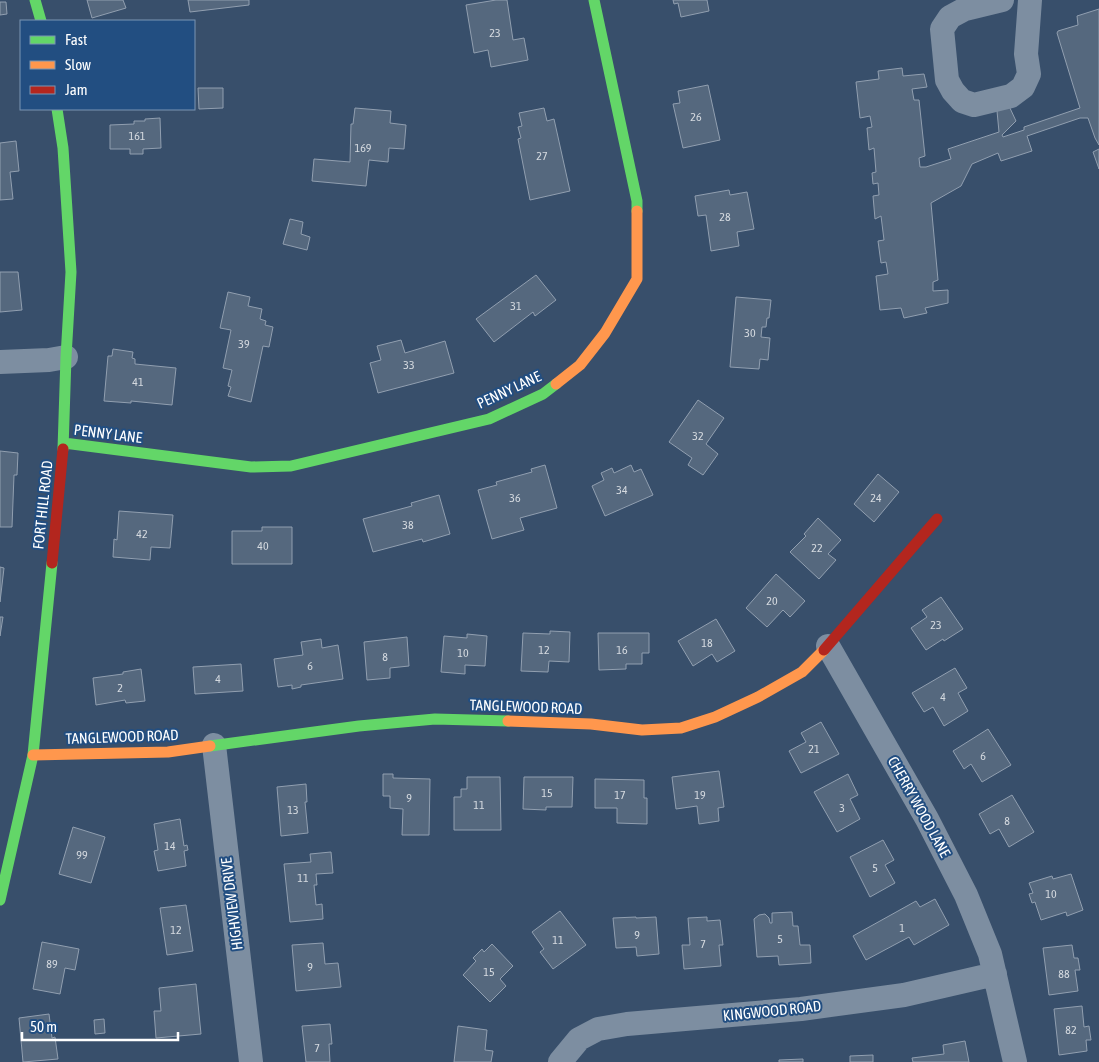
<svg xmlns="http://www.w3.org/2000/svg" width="1099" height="1062" viewBox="0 0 1099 1062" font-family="'Asap Condensed',sans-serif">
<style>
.building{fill:#55687e;stroke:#919fb0}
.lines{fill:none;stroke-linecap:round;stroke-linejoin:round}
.street{stroke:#7d8ea1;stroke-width:24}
.fast{stroke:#63d668;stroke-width:11}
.slow{stroke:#ff974d;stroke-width:11}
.jam{stroke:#b3261e;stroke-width:11}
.labels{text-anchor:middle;stroke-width:4;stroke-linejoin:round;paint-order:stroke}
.number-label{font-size:12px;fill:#d4d9df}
.street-label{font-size:15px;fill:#fff;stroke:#224e81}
</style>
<rect width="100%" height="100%" fill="#384f6b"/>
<path class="building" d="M87 0H123L126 8 92 18Z
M188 0H249V5L190 12Z
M496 0H507L513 40 524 38 528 60 491 67 488 50 474 53 466 5Z
M673 0H707L709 11 681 17 678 3 674 4Z
M0 2H6L7 14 0 15Z
M1099 9V145L1095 138 1088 118H1080L1027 136 1032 151 1001 161 998 153 972 164 961 186 931 203 938 280 933 282V291L948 290V303L925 308 927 313 904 318 901 308 880 310 876 276 888 274 886 262 881 263 878 241 884 240 881 216 875 219 873 196 879 195 878 183 873 184 872 173 876 172 874 148 869 150 867 128 872 127 870 116 860 118 856 82 879 79 878 71 902 68 903 76 924 74 927 87 912 89 914 100H919L925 156 919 158 920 167H926L951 159 948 149 999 132 997 111 1009 106 1016 121 1002 135 1003 137 1024 130V127L1080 108 1057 33 1058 31 1078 25 1077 16Z
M708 85 720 140 683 148 673 104 680 103 678 91Z
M198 88H223V108L199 109Z
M355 108 391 111 390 123 406 125 404 149 389 148 388 162 369 160 366 186 312 181 314 159 350 162 351 124H353Z
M544 108 547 121 554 119 570 191 530 200 518 139 521 138 518 127 522 126 519 113Z
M160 118 161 148 143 149V154H130V149H110V125L134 124V121H145V119Z
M16 141 19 171 10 172 13 199 0 200V143Z
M1099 149V169L1093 152Z
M729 190 730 195 747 192 754 229 737 232 739 246 711 251 706 215 698 216 695 196Z
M290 219 303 222 301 234 310 237 307 250 283 244Z
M0 272H18L22 310 0 312Z
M536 275 556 300 535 316 533 312 494 342 476 319Z
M228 292 250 297 248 306 262 309 260 319 266 321 265 325 273 327 269 347 263 346 251 402 228 396 231 387 228 386 232 370 223 368 231 330 220 328Z
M736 297 771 300 769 318H767L766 327H762L761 337 770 338 768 360 760 359 759 369 730 367Z
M401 340 405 353 445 341 454 373 378 393 370 363 381 360 377 346Z
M113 349 133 352 132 358 135 359V364L176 368 172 405 131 401V403L104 401 108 356H112Z
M698 400 724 418 706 444 718 454 703 475 688 465 692 458 669 442Z
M0 451 18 453 17 475H14L12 527H0Z
M545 465 557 508 520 518 524 530 492 539 478 490 497 485 496 482 532 472 531 469Z
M631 465 634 472 641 469 653 495 605 516 592 486 604 480 601 473 612 468 614 473Z
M878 474 899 492 874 522 854 504Z
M439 495 450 534 423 542 422 539 373 552 363 519 412 506 411 503Z
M119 511 173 515 170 548 151 547 150 560 113 557 114 539 117 540Z
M818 518 841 540 828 554 836 560 819 579 790 552 806 536 804 534Z
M262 527H292V564H232V531H262Z
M0 567 4 568 0 602Z
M776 574 805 601 790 617 783 610 767 627 746 608Z
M941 597 963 629 944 641 943 639 926 650 911 628 927 617 922 610Z
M0 617H3L0 636Z
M716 619 735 651 717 662 712 654 693 666 678 641Z
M550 631 570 632 569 662 549 661 548 672 521 671 523 633 550 634Z
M598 633H649V653H642V664H626V669L599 670Z
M467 634 487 636 485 666 465 665V674L441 672 444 636 467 638Z
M407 637 409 666 390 668V678L367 680 364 642Z
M321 639 322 648 338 645 343 679 301 685V687L292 689V685L278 687 274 659 303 655 301 642Z
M241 664 243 691 195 694 193 667Z
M955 668 967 688 958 693 968 711 944 726 933 707 924 712 912 693Z
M141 669 145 701 126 703 125 700 96 705 93 678 123 674V672Z
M821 722 839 754 801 773 789 751 806 742 801 733Z
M988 729 1011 765 982 782 971 764 964 769 953 751Z
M719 771 724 807 718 808 719 821 699 824 697 806 676 809 672 777Z
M383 774H393V778L430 779 429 835H402L403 809 390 808V796H383Z
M848 774 858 795 850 799 860 819 837 832 814 792Z
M467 777H500L501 830H454V797H461V789H467Z
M524 777H573L572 807H546V810L523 809Z
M595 779 644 780V798H647V824L617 823V808H595Z
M306 784 307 802H305L308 833 281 836 277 787Z
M1012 795 1034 832 1009 847 999 829 990 834 979 814Z
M180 819 184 846 187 845 188 850 184 851 186 866 158 871 154 851 158 850 154 824Z
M73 827 105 837 91 883 59 874Z
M883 840 894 860 885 865 895 883 870 897 850 857Z
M331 852 333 873 316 874 317 885H314L316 905 322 904 323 919 290 922 284 864 311 862 310 854Z
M1071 874 1083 910 1067 916 1066 912 1041 920 1035 902 1032 903 1029 894 1033 893 1029 883 1052 876 1053 879Z
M935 899 949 925 914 945 909 937 866 960 853 936 916 901 920 907Z
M186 905 193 951 167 955 160 908Z
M560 911 586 945 553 969 540 952 544 949 532 932Z
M792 912 793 926H798L800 945H810L811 963 779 965 778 956 757 957 754 919 759 915 765 914 769 918 770 923H772V913Z
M636 917V918L656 917 659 954 637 956 636 947 616 948 613 918Z
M707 917V921L720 920 723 945H719L721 966 684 969 682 945H690L688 918Z
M42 942 79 949 75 970 65 968 60 994 33 989Z
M323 943 325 964 338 963 341 987 296 991 292 945Z
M492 944 513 966 500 979 506 986 490 1002 463 975 476 961 473 958 482 949 484 952Z
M1072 945 1074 958H1078L1080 970H1075L1078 991 1049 995 1043 948Z
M196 984 201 1034 156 1038 154 1011H161L159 988Z
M1082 1006 1084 1027 1089 1026 1091 1040H1086L1087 1051 1059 1055 1054 1009Z
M49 1014 52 1038 55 1037 58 1059 23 1062 19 1018Z
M104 1019 105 1033 95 1034 94 1020Z
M330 1024 332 1044H329L330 1062H306L302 1026Z
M458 1026 487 1030 485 1050 493 1051 491 1062H454Z
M965 1041 969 1062H913L912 1058 944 1054 943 1045Z
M873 1055V1062H850V1056Z
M803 1059V1062H779V1060Z"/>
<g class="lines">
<path class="street" d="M1002 0 965 9 950 17 942 29 947 80 953 91 962 101 974 105 1011 96 1023 87 1029 74 1026 54 1030 0
M0 362 49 360 66 357
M828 646 927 819 966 895 990 954 1015 1062
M214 745 251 1062
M560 1062 579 1039 598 1029 627 1024 801 1009 904 995 995 974"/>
<path class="fast" d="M35 0 41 21
M594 0 637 201V211
M57 109 63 148 71 272 66 357 63 449
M64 443 251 467 291 466 489 419 543 394 556 384
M210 746 359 726 435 719 508 721
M0 900 33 755 52 563"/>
<path class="slow" d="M556 384 580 365 605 333 637 279V211
M508 721 591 724 642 730 681 728 715 717 758 697 802 672 824 650
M33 755 168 752 210 746"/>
<path class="jam" d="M52 563 63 449
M824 650 937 519"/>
</g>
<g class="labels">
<g class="number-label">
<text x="495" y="37">23</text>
<text x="696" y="121">26</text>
<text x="137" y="140">161</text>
<text x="363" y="152">169</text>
<text x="542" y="160">27</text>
<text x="725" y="221">28</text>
<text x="516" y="310">31</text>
<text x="750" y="337">30</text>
<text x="244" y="348">39</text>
<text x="409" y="369">33</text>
<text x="138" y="386">41</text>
<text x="698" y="440">32</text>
<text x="622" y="494">34</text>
<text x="515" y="502">36</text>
<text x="876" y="502">24</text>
<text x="408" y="529">38</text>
<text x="142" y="538">42</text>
<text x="263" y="550">40</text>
<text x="817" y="552">22</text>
<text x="772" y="605">20</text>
<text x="936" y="629">23</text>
<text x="707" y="647">18</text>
<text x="544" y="654">12</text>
<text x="622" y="654">16</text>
<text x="463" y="657">10</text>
<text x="385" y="661">8</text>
<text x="310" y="670">6</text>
<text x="218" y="683">4</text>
<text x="120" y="692">2</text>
<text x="943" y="701">4</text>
<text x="814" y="753">21</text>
<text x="983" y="760">6</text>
<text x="547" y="797">15</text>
<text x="620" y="799">17</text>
<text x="700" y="799">19</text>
<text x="409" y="802">9</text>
<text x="479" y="809">11</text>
<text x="842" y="812">3</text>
<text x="293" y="814">13</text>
<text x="1007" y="825">8</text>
<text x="170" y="850">14</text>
<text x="82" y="859">99</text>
<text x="875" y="872">5</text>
<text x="303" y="882">11</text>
<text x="1051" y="898">10</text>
<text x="902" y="932">1</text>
<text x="176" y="934">12</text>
<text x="637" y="939">9</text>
<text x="780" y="943">5</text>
<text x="558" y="944">11</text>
<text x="703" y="948">7</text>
<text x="52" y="968">89</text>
<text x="310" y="971">9</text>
<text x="489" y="976">15</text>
<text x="1064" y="978">88</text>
<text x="1071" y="1034">82</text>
<text x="317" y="1052">7</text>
</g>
<g class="street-label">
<text transform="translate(509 390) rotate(-25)" y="5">PENNY LANE</text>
<text transform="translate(108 434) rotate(7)" y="5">PENNY LANE</text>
<text transform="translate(43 505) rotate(-84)" y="5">FORT HILL ROAD</text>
<text transform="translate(526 707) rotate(2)" y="5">TANGLEWOOD ROAD</text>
<text transform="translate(122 737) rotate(-2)" y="5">TANGLEWOOD ROAD</text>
<text transform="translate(919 807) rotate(61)" y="5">CHERRY WOOD LANE</text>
<text transform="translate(232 904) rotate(-97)" y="5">HIGHVIEW DRIVE</text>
<text transform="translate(772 1011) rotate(-6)" y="5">KINGWOOD ROAD</text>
</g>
</g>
<rect x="20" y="20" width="175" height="90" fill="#224e81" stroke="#7a95b3"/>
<rect x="30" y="36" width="25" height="8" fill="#63d668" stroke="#7a95b3"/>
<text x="65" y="45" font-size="15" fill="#ffffff">Fast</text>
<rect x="30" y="61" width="25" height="8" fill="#ff974d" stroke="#7a95b3"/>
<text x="65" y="70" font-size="15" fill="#ffffff">Slow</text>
<rect x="30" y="86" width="25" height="8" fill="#b3261e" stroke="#7a95b3"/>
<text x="65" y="95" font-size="15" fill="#ffffff">Jam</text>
<path d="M22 1032v8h156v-8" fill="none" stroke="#ffffff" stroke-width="2.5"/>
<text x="30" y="1032" font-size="15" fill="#ffffff" stroke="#224e81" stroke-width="4" paint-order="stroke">50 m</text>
</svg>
